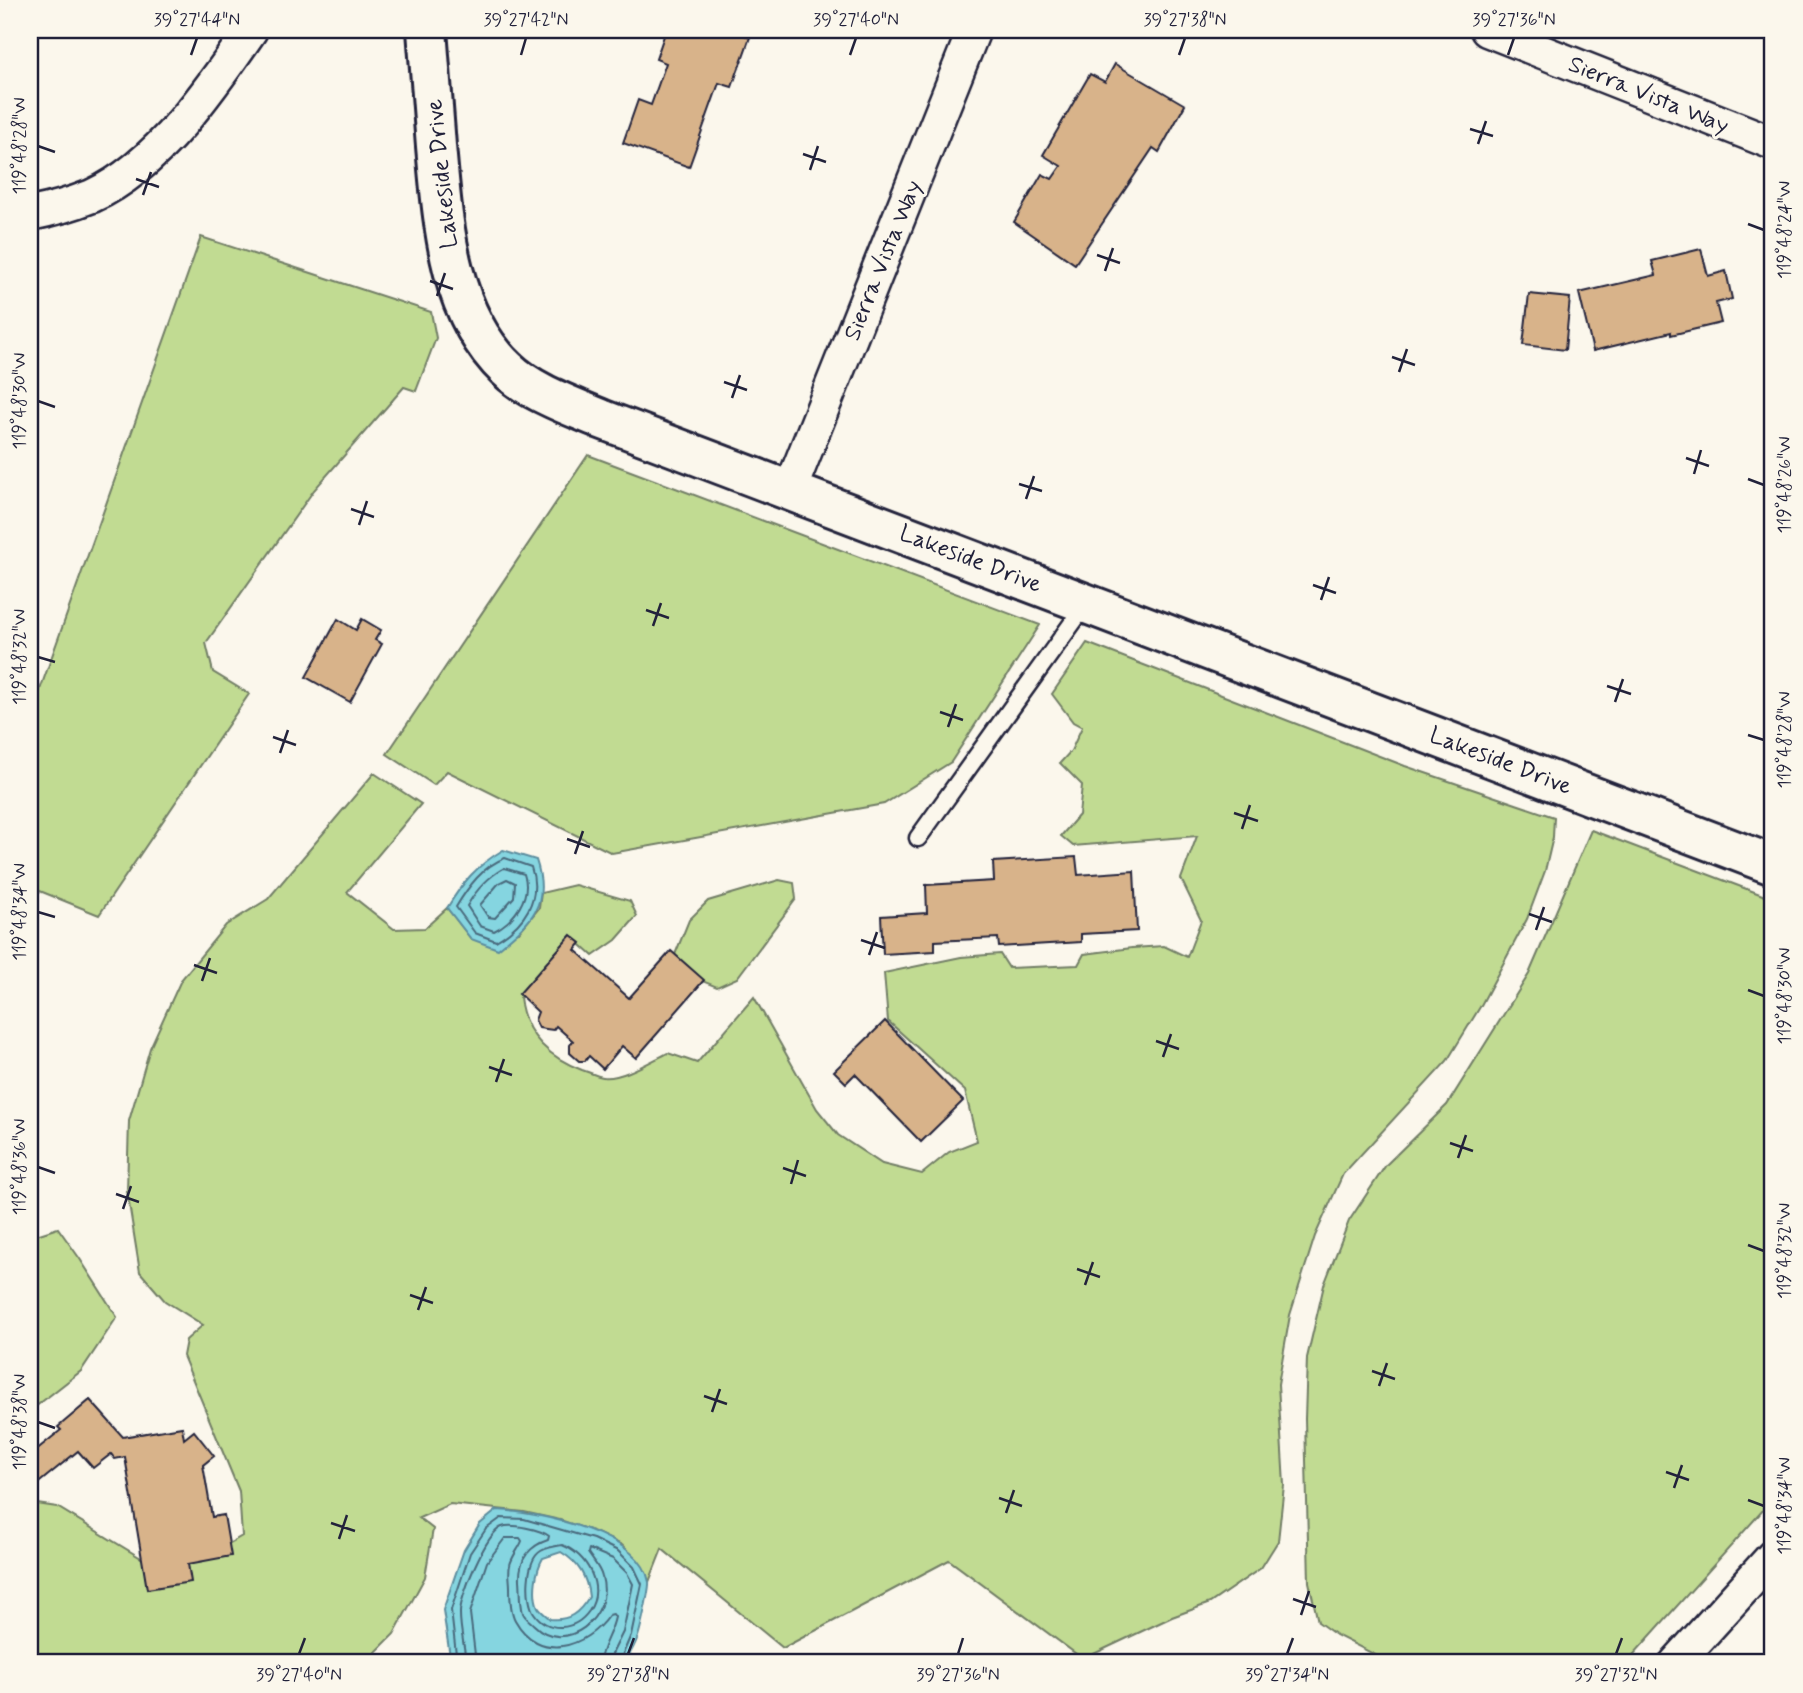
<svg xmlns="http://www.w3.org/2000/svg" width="1803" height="1693" viewBox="0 0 1803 1693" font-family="Mynerve,sans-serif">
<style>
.green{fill:#c1db92;stroke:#727e66;stroke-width:2}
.water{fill:#85d5e0;stroke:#5d8d9e;stroke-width:2;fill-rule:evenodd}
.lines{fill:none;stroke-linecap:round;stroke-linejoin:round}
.shore{stroke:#4a6a7d;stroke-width:2}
.building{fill:#d8b38a;stroke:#22223b;stroke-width:2}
.lane-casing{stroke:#22223b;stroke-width:21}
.street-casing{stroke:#22223b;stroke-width:37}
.secondary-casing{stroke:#22223b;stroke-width:44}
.lane{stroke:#fbf7ec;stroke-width:16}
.street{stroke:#fbf7ec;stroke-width:32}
.secondary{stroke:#fbf7ec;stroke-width:38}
.ticks{fill:none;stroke:#22223b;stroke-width:2.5}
.labels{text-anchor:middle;stroke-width:6;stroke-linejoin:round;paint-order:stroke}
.street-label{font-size:24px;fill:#22223b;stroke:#fbf7ec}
.neatline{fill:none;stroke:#22223b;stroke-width:2.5}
.ticks-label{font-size:18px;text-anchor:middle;fill:#22223b}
</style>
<rect width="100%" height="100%" fill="#fbf7ec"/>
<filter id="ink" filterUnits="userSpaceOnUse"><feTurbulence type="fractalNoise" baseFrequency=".0143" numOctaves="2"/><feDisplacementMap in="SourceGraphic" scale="14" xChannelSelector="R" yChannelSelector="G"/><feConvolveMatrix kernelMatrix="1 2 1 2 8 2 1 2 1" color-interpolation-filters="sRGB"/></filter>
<g filter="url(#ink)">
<path class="green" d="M201 237 431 312 436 338 416 391 404 387 314 490 206 643 213 672 249 694 99 915 30 887V718Z
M588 455 1040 625 951 762 884 804 612 853 447 771 434 785 387 754Z
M1087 643 1405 766 1554 817 1553 837 1545 871 1527 919 1480 1007 1447 1061 1343 1174 1315 1236 1290 1315 1278 1384 1284 1485 1278 1541 1261 1568 1210 1603 1172 1617 1083 1659 949 1560 783 1648 662 1549 649 1582 640 1563 622 1545 595 1532 560 1520 524 1512 450 1504 419 1518 433 1529 425 1577 394 1634 365 1663H30V1503L57 1507 146 1561 211 1554 242 1536 239 1491 183 1356 186 1340 203 1325 165 1301 140 1272 127 1191 129 1121 150 1048 181 980 226 925 268 899 374 773 421 804 347 892 394 929 425 928 447 908 471 939 519 932 539 908 541 893 575 885 630 901 637 916 616 940 593 956 572 937 520 997C524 1035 548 1057 582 1070 589 1072 596 1076 603 1077 621 1080 651 1061 668 1053L697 1063 754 997 817 1109 838 1135 882 1164 922 1174 949 1152 977 1141 965 1091 888 1021 884 973 961 957 1000 954 1009 968 1078 965 1084 954 1132 948 1164 946 1187 957 1201 920 1181 879 1197 836 1073 846 1061 836 1079 815 1082 785 1060 763 1071 751 1082 727 1073 722 1052 694Z
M1591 830 1773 899V1499L1626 1663H1391L1336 1635 1318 1622 1309 1582 1305 1419 1307 1358 1324 1285 1349 1221 1386 1165 1447 1105 1529 974Z
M779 880 794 883 796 899 737 978 717 987 702 981 674 957 689 920 708 901Z
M58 1228 80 1259 117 1317 81 1371 30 1411V1237Z"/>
<path class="water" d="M503 850 536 860C551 905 531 922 498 949L471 939 447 908C463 882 476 866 503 850Z
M497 1510C537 1512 641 1533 649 1582 650 1587 640 1633 637 1639 634 1648 628 1655 626 1663H451L443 1610 464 1550 480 1524ZM561 1552C579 1563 587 1577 589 1597 579 1613 569 1621 550 1619 547 1616 540 1611 538 1607 532 1593 536 1570 543 1558Z"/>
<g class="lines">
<path class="shore" d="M505 858 531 867C542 899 524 925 496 941L475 933 456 907C468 887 483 866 505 858Z
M504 868 524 874C532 897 514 921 494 931L480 926 467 906C476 890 488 877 504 868Z
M507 879 515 883 514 897 495 918 488 917 480 905 499 883Z
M562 1545C587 1554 605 1587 589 1611 575 1631 548 1633 534 1613 525 1600 526 1560 541 1551 546 1548 555 1546 562 1545Z
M457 1663 451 1610 470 1553 486 1529 501 1518 524 1519 593 1539 618 1551 634 1567 642 1584 631 1635 619 1663
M466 1663C465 1647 460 1631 460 1614 459 1598 486 1533 502 1527 512 1523 541 1530 549 1536L548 1540C529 1546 519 1560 520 1580 521 1590 520 1603 523 1613 525 1618 530 1621 534 1625 565 1656 614 1617 602 1577 600 1568 593 1561 588 1553L589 1549 613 1559 627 1573 633 1584 623 1632 612 1654 610 1663
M476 1663 470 1613 487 1562 505 1538H520L522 1541C519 1549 512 1556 510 1565 508 1572 510 1580 510 1587 510 1597 510 1611 515 1620 539 1663 586 1648 609 1615L613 1614 615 1617C612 1634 600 1647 600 1663"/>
</g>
<path class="building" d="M666 30H730L750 37 732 87 719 83 689 167 623 143 638 100 651 105 666 63 656 59Z
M1115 64 1185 105 1159 152 1153 148 1075 264 1014 222 1042 174 1052 179 1061 166 1043 155 1090 74 1105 82Z
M1701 249 1708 276 1726 271 1732 299 1716 303 1721 323 1671 335V332L1593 351 1579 293 1656 275 1652 261Z
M1529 294 1570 298 1565 350 1523 345Z
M338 619 356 630 362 619 381 630 375 640 382 644 350 702 306 677Z
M1076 857 1078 875 1134 871 1137 931 1081 934V942L999 947 998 938 935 941V951L883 954 881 916 927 913 926 885 994 881 993 862Z
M571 935 581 943 575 950 629 998 671 951 704 980 636 1058 622 1046 603 1069 589 1056 585 1061H579L570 1053V1045L573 1041 556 1026 553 1030 539 1028 535 1020 538 1012 519 994Z
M885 1021 963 1101 921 1142 855 1074 846 1083 834 1071Z
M90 1400 123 1437 182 1427 184 1439 194 1431 214 1456 203 1465 212 1517 224 1515 231 1556 188 1564 191 1582 147 1589 125 1457 115 1459 111 1454 93 1468 78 1451 30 1490V1455L61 1430 58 1427Z"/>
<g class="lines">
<g class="lane-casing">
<path id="lane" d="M918 838 1086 604"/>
</g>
<g class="street-casing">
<path id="street" d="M1487 30 1773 143
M30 214C51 210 72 204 92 196 157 167 212 87 251 30
M790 490 974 30
M1676 1663 1773 1556"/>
</g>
<g class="secondary-casing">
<path id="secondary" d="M427 30C430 69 433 107 436 146 443 223 448 313 507 369 532 393 569 405 601 419L1773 865"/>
</g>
<use href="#lane" class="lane"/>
<use href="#street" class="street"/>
<use href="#secondary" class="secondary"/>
</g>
</g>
<path class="ticks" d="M191 55 197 38M521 55 526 38M850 55 856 38M1179 55 1185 38M1508 55 1514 38M1470 129 1493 136M1478 144 1486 121M38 146 55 152M803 154 826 162M810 170 818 146M136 179 159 187M143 195 151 172M1748 224 1764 230M1097 255 1120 263M1105 271 1113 248M430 281 453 289M437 296 445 273M1392 357 1415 365M1399 372 1407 349M724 382 747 390M732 398 740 375M38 401 55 407M1686 458 1709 466M1694 474 1701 450M1748 479 1764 485M1019 484 1042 491M1026 499 1034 476M351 509 374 517M359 525 367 501M1313 585 1336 593M1321 600 1329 577M646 610 669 618M653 626 661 603M38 657 55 662M1607 686 1631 694M1615 702 1623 679M940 712 963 720M948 727 956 704M1748 735 1764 740M273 737 296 745M280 753 288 730M1234 813 1258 821M1242 829 1250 805M567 839 590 847M575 854 583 831M38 912 55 917M1529 914 1552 922M1536 930 1544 907M861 940 885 948M869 955 877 932M194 965 217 973M202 981 210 958M1748 990 1764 996M1156 1041 1179 1049M1163 1057 1171 1034M489 1067 512 1075M496 1082 504 1059M1450 1143 1473 1151M1458 1158 1466 1135M38 1167 55 1173M783 1168 806 1176M791 1184 798 1160M116 1194 139 1202M123 1209 131 1186M1748 1245 1764 1251M1077 1269 1100 1277M1085 1285 1093 1262M410 1295 433 1303M418 1310 426 1287M1372 1371 1395 1379M1379 1386 1387 1363M704 1396 727 1404M712 1412 720 1389M38 1422 55 1428M1666 1472 1689 1480M1674 1488 1682 1465M999 1498 1022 1506M1748 1500 1764 1506M1006 1513 1014 1490M331 1523 355 1531M339 1539 347 1515M1293 1599 1316 1607M1301 1615 1309 1591M299 1654 305 1638M628 1654 634 1638M958 1654 963 1638M1287 1654 1293 1638M1616 1654 1622 1638"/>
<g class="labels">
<g class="street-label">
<text transform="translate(1649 94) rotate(22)" y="8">Sierra Vista Way</text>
<text transform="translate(441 174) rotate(-96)" y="8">Lakeside Drive</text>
<text transform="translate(882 260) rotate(-68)" y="8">Sierra Vista Way</text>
<text transform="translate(971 558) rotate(21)" y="8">Lakeside Drive</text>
<text transform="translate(1501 760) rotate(21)" y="8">Lakeside Drive</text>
</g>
</g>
<rect width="1803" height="1693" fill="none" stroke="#fbf7ec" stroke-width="77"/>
<rect x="38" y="38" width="1726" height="1616" class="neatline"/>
<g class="ticks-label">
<text x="197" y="25">39°27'44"N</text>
<text x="526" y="25">39°27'42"N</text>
<text x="856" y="25">39°27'40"N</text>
<text x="1185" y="25">39°27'38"N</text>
<text x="1514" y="25">39°27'36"N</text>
<text transform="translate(19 146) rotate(-90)" y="6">119°48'28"W</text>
<text transform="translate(1784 230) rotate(-90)" y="6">119°48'24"W</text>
<text transform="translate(19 401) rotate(-90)" y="6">119°48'30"W</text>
<text transform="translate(1784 485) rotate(-90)" y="6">119°48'26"W</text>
<text transform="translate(19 657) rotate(-90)" y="6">119°48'32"W</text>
<text transform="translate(1784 740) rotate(-90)" y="6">119°48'28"W</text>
<text transform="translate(19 912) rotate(-90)" y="6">119°48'34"W</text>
<text transform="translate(1784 996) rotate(-90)" y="6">119°48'30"W</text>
<text transform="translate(19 1167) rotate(-90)" y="6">119°48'36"W</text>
<text transform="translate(1784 1251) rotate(-90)" y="6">119°48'32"W</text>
<text transform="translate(19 1422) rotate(-90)" y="6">119°48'38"W</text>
<text transform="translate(1784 1506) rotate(-90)" y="6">119°48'34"W</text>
<text x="299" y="1680">39°27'40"N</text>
<text x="628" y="1680">39°27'38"N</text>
<text x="958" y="1680">39°27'36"N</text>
<text x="1287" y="1680">39°27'34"N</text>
<text x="1616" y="1680">39°27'32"N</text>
</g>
</svg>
